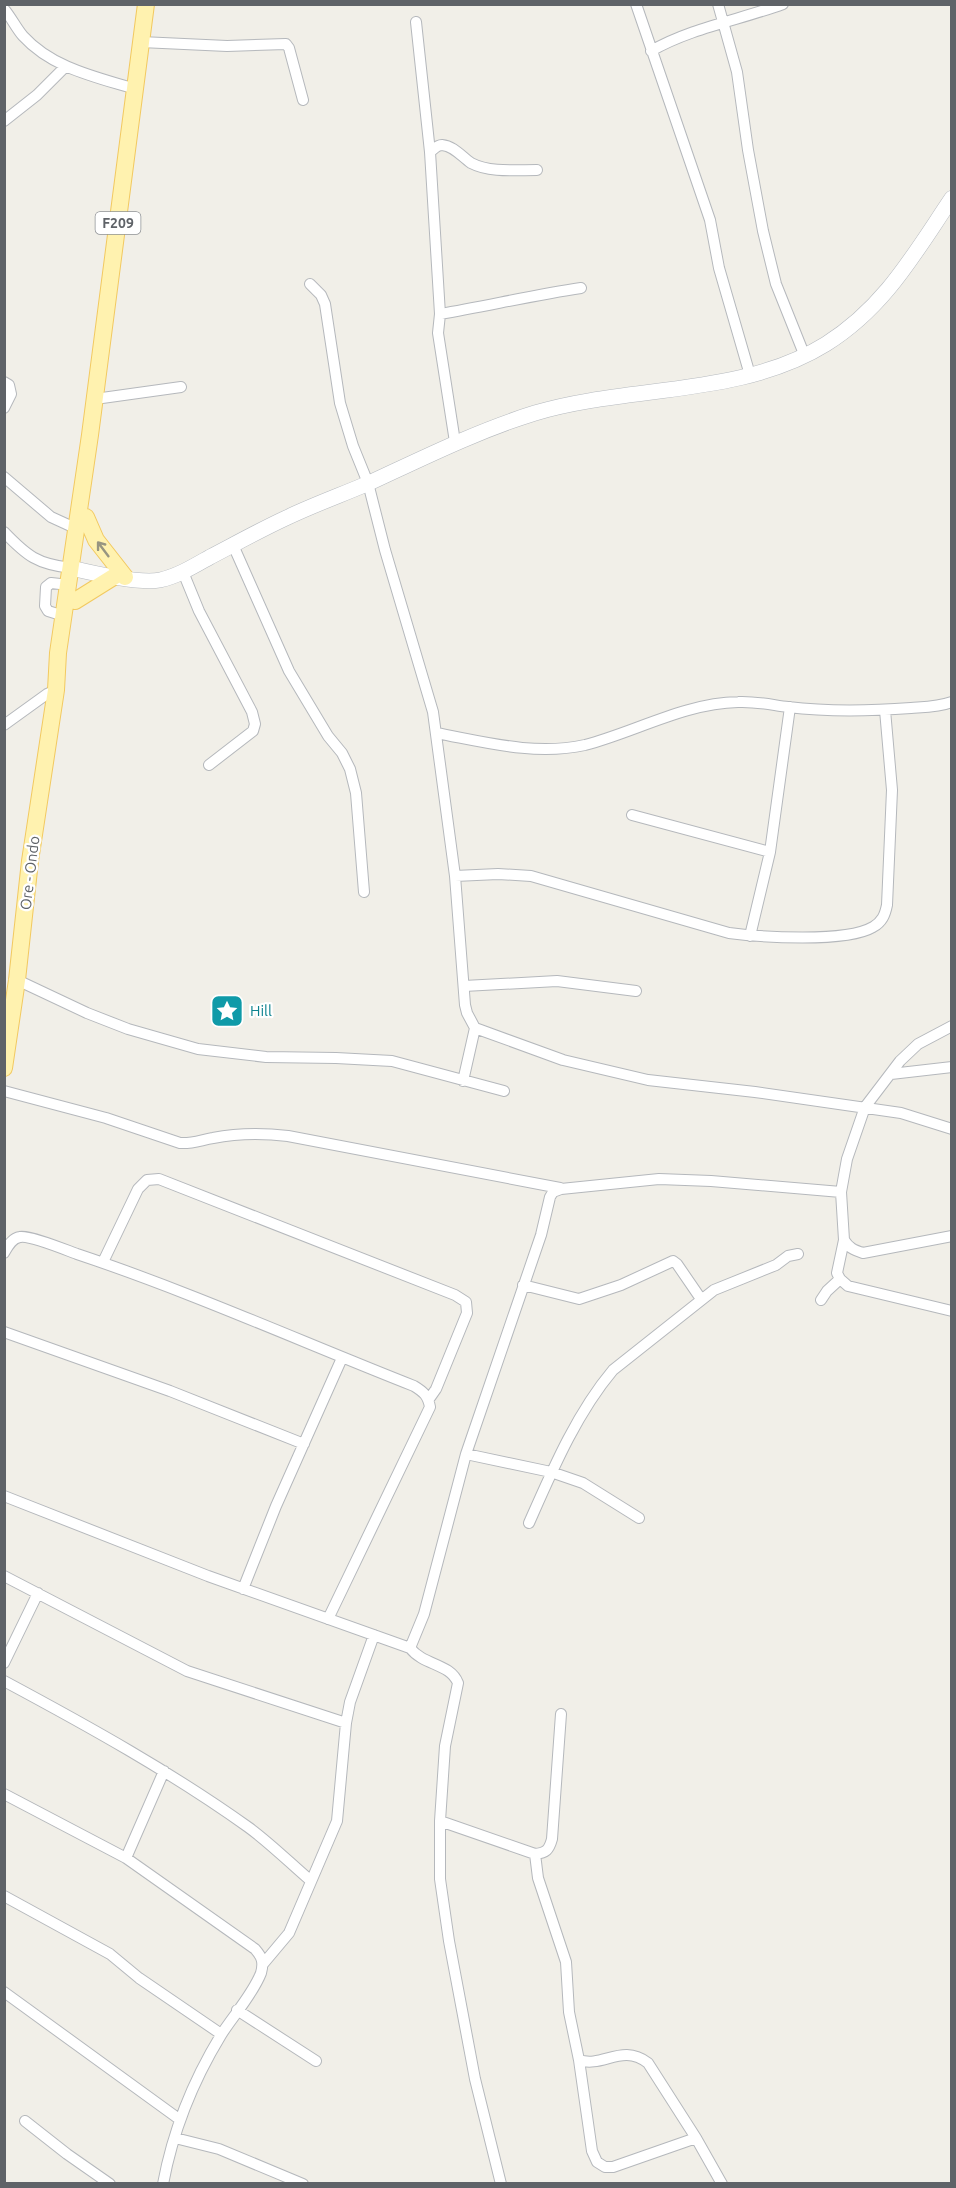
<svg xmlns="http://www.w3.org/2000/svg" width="956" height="2188" viewBox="0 0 956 2188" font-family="Ubuntu,sans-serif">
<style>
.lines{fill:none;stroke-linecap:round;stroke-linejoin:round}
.street-casing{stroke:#b5b8bc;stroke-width:12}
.secondary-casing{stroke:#b6babf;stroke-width:16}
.primary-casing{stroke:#f2c960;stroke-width:18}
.street{stroke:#fff;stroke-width:10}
.secondary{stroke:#fff;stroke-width:15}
.primary{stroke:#fff2af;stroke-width:16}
.oneway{stroke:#979581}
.labels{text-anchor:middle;stroke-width:4.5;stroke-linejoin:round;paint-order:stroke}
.shield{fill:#fff;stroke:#8f9295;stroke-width:1.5}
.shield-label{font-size:14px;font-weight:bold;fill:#5f6368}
.street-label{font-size:15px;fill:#5f6368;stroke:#fff}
.culture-label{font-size:15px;fill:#0d838f;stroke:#fff;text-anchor:start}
</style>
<rect width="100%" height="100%" fill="#f1efe8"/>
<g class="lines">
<g class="street-casing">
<path id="street" d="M636 4 710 220 719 268 750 375
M718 4 737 72 748 150 763 231 776 284 804 354
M4 9C11 17 16 28 23 36 52 68 96 77 135 89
M416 22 430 152 440 314 438 333 455 442
M141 42 227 46 286 44 289 48 303 100
M651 51C691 28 739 20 783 4
M4 121 37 95 65 67
M430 152C434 149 437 145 442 145 454 146 462 157 471 163 490 173 516 170 537 170
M310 284 321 295 325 304 340 403 353 446 368 483 385 550 433 712 455 876 465 1005 467 1013 475 1028 563 1060 648 1080 755 1092 901 1113 952 1129
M440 314C487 306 534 295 581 288
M4 382 9 385 11 394 4 408
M95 399 181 387
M4 477 51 517 75 528
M4 532C27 556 37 564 71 568
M233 545 289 671 328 736 342 753 350 769 356 793 364 892
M183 572 199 611 252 712 255 724 253 731 209 765
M64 616 48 611 45 606 46 587 51 583 69 585
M4 725 47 694 56 690
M436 733C485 742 535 756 585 745 635 732 685 703 738 702 755 701 772 705 788 707 829 712 870 711 911 708 925 707 938 707 952 702
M632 815 770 852
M455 876 498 874 531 876 729 933C760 937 846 943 873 927 882 922 885 915 887 905L892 790 885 710
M750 936 770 852 790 707
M17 980 87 1013 128 1029 198 1049 266 1057 336 1058 392 1061 504 1091
M464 986 557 981 636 991
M952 1026 918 1044 900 1061 865 1107 847 1159 841 1192 844 1240 837 1273 840 1279 848 1286 952 1311
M891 1074 952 1067
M463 1081 475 1028
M4 1091 106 1118 180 1143C192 1144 201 1140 213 1138 238 1133 263 1133 288 1136L560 1188
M844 1240C849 1248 854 1250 863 1253L952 1236
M4 1253C8 1246 12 1238 20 1237 30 1235 66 1250 77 1254 191 1292 302 1342 414 1386 424 1392 428 1396 430 1407L328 1619
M103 1262 138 1189 147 1180 159 1179 455 1295 466 1302 467 1313 436 1389 429 1399
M523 1285 579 1299 621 1285 673 1261 677 1264 701 1299
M821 1300 827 1291 840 1279
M4 1332 170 1391 304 1444
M466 1454 551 1472 583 1483 639 1518
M4 1496 208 1576 410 1648
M529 1523C552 1471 576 1414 613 1370L714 1290 776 1265 788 1256 798 1254
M4 1576 187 1671 346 1723
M243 1589 276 1506 342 1358
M4 1663 38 1593
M4 1681C88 1726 171 1772 248 1827 270 1843 290 1863 311 1881
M4 1794 126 1858 255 1949C262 1957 264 1962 261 1973 253 1994 233 2016 221 2035 193 2081 173 2130 163 2184
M440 1821 535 1854C546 1853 549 1850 552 1839L561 1714
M535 1854 538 1878 566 1962 569 2012 579 2060 592 2151 597 2162 605 2167H613L696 2138
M126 1858 164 1771
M4 1896 110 1954 139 1978 221 2034
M263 1964 289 1933 337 1821 346 1723 350 1702 374 1635
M4 1992 179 2119
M237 2010 316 2061
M579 2060C603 2068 622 2043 648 2063L696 2138 722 2184
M25 2121 67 2154 110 2184
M175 2138 219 2149 303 2184
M501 2184 475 2079 449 1941 440 1879V1821L445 1746 458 1683C450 1663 424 1666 410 1648L424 1614 466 1454 541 1235 550 1197 553 1192 561 1189 659 1179 711 1181 841 1192"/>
</g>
<g class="secondary-casing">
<path id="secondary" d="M71 568C92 573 140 584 160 580 178 576 194 566 210 557 235 544 260 530 286 518 313 505 341 495 369 483 423 458 477 431 535 413 628 385 741 397 826 344 885 307 914 254 952 198"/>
</g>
<g class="primary-casing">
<path id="primary" d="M86 517 96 540 125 577
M75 601 115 576
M4 1068 17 980 30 861 56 690 58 653 90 435 146 4"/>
</g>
<use href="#street" class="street"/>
<use href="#secondary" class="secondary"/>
<use href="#primary" class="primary"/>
</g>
<defs><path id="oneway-shaft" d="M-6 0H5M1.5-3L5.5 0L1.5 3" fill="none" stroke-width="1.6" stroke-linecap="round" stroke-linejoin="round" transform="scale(1.5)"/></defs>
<use class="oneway" href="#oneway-shaft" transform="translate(103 549) rotate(-127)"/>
<defs>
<g id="sight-square" transform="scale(1.725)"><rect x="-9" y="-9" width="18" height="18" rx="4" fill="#0f9aa8" stroke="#fff"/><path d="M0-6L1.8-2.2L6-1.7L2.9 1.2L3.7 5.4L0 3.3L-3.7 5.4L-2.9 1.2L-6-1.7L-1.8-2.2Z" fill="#fff"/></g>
</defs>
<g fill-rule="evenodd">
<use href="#sight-square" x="227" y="1011"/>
</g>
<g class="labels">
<rect class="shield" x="95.5" y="212" width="45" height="22" rx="4.5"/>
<g class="shield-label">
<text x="118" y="228">F209</text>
</g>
<g class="street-label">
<text transform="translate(30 873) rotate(-83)" y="5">Ore - Ondo</text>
</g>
<g class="culture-label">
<text x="250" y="1016">Hill</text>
</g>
</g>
<rect width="956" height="2188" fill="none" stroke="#5f6368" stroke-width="12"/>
</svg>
